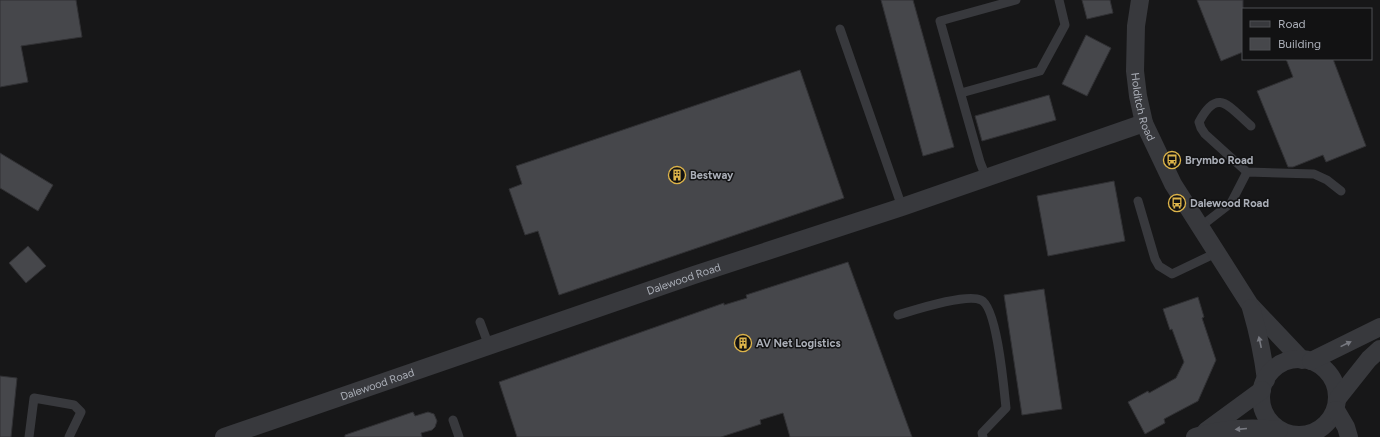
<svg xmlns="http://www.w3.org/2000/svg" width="1380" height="437" viewBox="0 0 1380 437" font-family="Figtree,sans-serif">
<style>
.building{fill:#46474b;stroke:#313134}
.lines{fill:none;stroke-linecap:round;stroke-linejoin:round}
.service{stroke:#38393d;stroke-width:9}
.minor{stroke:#38393d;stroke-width:18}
.oneway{fill:#777980}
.labels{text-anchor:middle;stroke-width:3;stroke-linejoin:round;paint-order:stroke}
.street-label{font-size:11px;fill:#aaaeb7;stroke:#121213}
.poi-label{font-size:11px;font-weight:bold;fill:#aaaeb7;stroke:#121213;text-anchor:start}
</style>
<rect width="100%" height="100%" fill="#171718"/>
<path class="building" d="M0 0H76L82 37 21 46 28 82 0 87Z
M881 0H913L954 147 923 156Z
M1082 0H1110L1113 13 1087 19Z
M1197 0H1243V52L1221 61Z
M1086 35 1111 48 1087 96 1062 84Z
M1286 59H1333L1366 146 1326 162 1323 155 1293 167H1288L1257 91 1293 77Z
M800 70 844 198 559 295 538 231 525 235 509 189 522 184 516 166Z
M1049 95 1056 120 982 141 975 116Z
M0 153 53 185 38 211 0 188Z
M1114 181 1125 241 1048 256 1037 196Z
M28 246 46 266 26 283 9 263Z
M848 262 912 437H790L783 413 760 420 761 424 721 437H517L499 382 724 303V305L747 298 746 295Z
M1044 289 1062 409 1022 415 1004 295Z
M1198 297 1204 317 1202 318 1216 360 1198 401 1164 419 1165 423 1145 434 1128 402 1148 391 1149 393 1176 378 1184 362 1172 329 1170 330 1163 309Z
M0 376 17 378 11 437H0Z
M413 412 415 416 428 412 434 414 437 421 435 427 432 430 421 433 422 437H345V435Z"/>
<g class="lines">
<path class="service" d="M840 29 902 207
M961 93 1040 71 1065 25 1059 0
M1251 126C1229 107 1218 86 1199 122L1201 128 1205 134 1247 172 1314 174 1327 180 1341 191
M986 177 980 162 940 21 1016 0
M1138 201 1155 259 1159 266 1172 274 1216 253
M1200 227 1231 203 1247 172
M898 315C915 310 966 293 981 300 997 307 1004 389 1006 408L982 433 983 437
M480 322 489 346
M453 420 459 437
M29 437 34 398 74 405 81 412 69 437"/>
<g class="minor">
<path id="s1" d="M1140 0 1136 26 1135 71 1138 96 1144 123 1173 184 1250 305 1302 360"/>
<path d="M1251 308C1258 332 1263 355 1266 380"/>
<circle cx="1299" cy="397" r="38"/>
<path d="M1311 361 1380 327"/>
<path d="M1338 398 1369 359 1380 349"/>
<path d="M1336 410 1346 427 1349 437"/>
<path d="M1206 431 1262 390"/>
<path id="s2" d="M224 437 694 275 902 207 1144 123"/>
<path d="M1195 437C1223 428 1251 427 1279 430"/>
</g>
</g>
<defs><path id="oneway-solid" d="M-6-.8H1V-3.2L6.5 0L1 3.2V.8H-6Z"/></defs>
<g class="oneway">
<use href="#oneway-solid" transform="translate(1260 342) rotate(-102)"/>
<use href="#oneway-solid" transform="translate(1346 344) rotate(-26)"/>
<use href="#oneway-solid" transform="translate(1241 429) rotate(175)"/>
</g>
<defs>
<g id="bus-ring" transform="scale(0.9)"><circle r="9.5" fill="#121213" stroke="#ddb44a" stroke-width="1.5"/><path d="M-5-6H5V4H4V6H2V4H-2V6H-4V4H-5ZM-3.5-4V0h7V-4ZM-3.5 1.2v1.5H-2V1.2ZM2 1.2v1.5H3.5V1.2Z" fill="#ddb44a"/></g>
<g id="building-ring" transform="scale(0.9)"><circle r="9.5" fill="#121213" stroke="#ddb44a" stroke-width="1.5"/><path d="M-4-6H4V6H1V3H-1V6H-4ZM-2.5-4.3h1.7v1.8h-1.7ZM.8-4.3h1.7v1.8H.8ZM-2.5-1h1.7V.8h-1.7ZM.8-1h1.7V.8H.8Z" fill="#ddb44a"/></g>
</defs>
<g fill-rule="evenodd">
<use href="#bus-ring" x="1172" y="160"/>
<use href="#building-ring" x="677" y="175"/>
<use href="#bus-ring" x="1177" y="203"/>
<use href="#building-ring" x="743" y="343"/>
</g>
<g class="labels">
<g class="street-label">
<text dy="4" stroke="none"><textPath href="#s1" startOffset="108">Holditch Road</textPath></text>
<text dy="4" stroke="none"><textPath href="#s2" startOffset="486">Dalewood Road</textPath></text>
<text dy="4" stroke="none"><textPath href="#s2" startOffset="162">Dalewood Road</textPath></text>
</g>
<g class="poi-label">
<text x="1185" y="164">Brymbo Road</text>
<text x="690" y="179">Bestway</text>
<text x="1190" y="207">Dalewood Road</text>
<text x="756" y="347">AV Net Logistics</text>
</g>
</g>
<rect x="1242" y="8" width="130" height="52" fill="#121213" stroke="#4f5055"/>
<rect x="1250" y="21" width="20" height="6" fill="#38393d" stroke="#4f5055"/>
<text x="1278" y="28" font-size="12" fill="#aaaeb7">Road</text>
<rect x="1250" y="38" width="20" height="12" fill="#46474b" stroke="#4f5055"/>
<text x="1278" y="48" font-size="12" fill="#aaaeb7">Building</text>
</svg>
